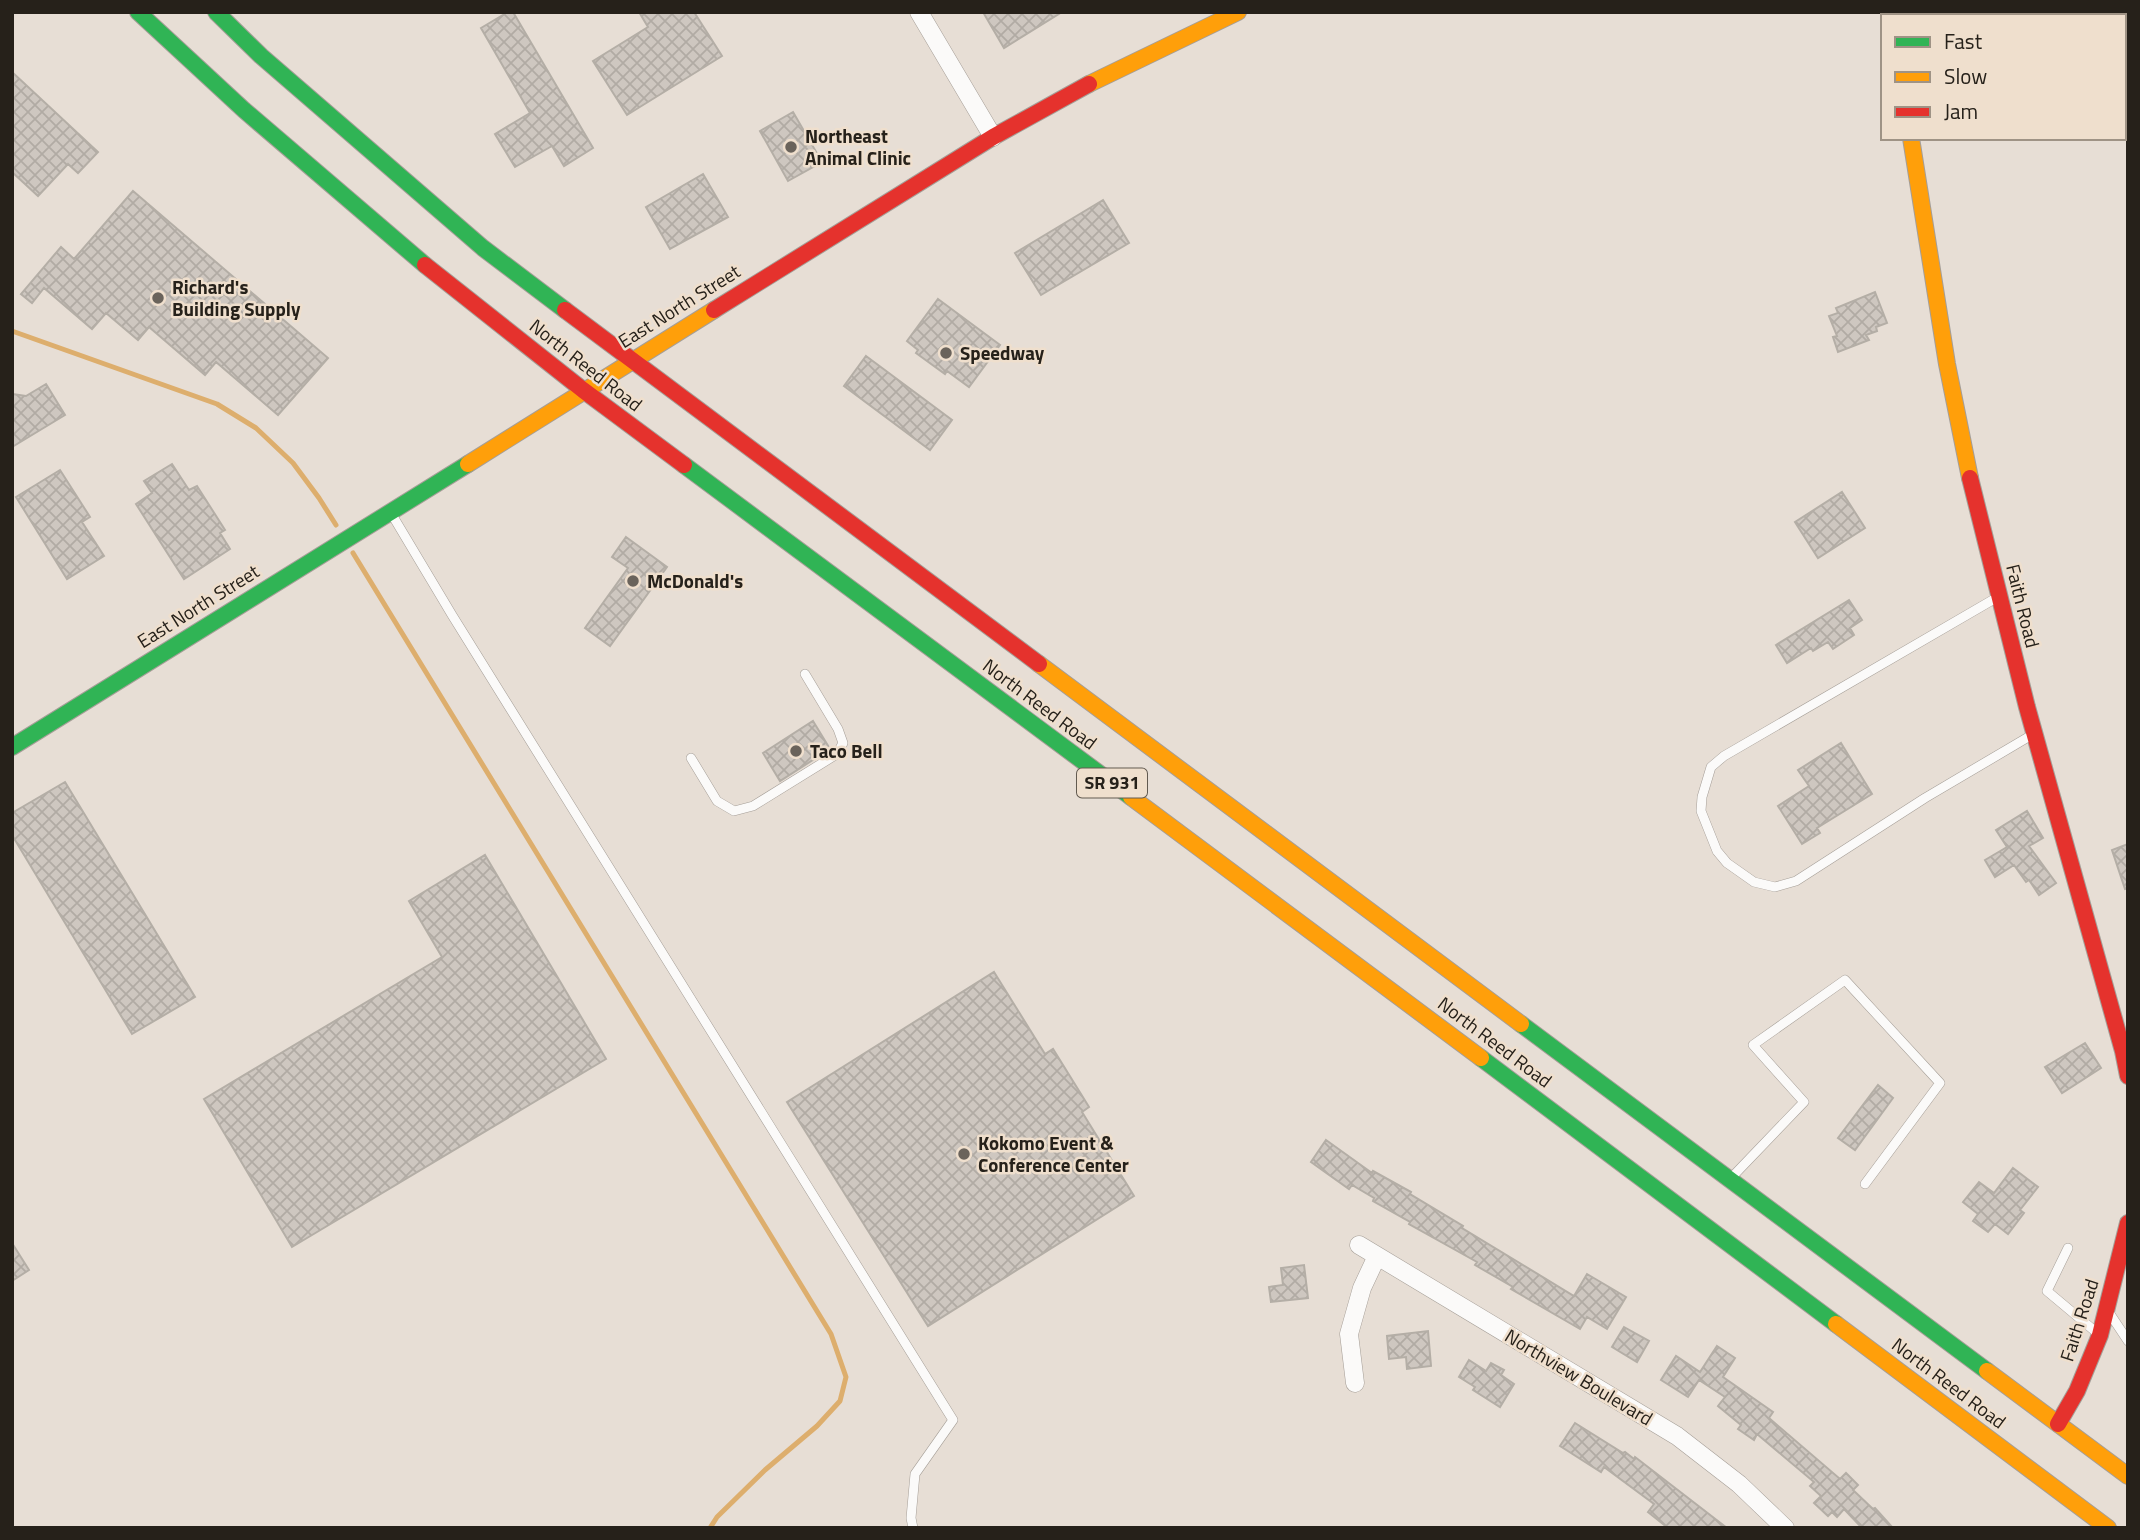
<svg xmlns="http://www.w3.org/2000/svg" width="2140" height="1540" viewBox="0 0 2140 1540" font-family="'Titillium Web',sans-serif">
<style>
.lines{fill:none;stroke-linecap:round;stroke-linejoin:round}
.stream{stroke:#ddae6d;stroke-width:5}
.building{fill:url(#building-cross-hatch);stroke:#b4aea6;stroke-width:2}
.lane-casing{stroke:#a59e97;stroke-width:10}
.street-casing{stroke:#a59e97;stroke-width:19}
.fast-casing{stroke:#a59e97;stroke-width:18}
.slow-casing{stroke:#a59e97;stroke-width:18}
.jam-casing{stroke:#a59e97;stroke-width:18}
.lane{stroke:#fbfaf9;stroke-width:9}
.street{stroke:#fbfaf9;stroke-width:18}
.fast{stroke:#30b455;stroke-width:16}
.slow{stroke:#ff9f0a;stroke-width:16}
.jam{stroke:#e5322d;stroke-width:16}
.poi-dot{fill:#6a635b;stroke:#efdfcd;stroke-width:2.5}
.labels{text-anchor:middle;stroke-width:5;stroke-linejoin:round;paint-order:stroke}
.shield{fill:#efdfcd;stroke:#625a50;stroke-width:2}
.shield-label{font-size:18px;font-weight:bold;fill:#26211a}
.poi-label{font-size:19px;font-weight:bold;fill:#26211a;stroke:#efdfcd;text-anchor:start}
.street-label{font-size:19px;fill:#26211a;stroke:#efdfcd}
</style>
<defs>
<pattern id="building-cross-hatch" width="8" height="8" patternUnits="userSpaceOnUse" patternTransform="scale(1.75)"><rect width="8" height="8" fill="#cec7c0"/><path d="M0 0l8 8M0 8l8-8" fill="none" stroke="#b1aba4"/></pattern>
</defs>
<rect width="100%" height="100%" fill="#e7ded5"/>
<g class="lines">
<path class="stream" d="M12 331 217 404 256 428 293 463 319 498 336 525
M353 553 831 1334 846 1377 840 1401 817 1426 765 1470 717 1517 710 1528"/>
</g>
<path class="building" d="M508 12H513L593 148 564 166 552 146 515 167 495 134 530 113 481 28Z
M639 12H694L722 56 627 115 593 61 648 27Z
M983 12H1062L1004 48Z
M12 72 98 152 78 173 68 164 38 196 12 172Z
M793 112 822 162 788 181 760 131Z
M703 174 728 217 670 249 646 207Z
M133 191 328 358 278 415 216 362 205 375 149 327 138 340 106 313 92 329 44 288 32 303 21 294 61 247 74 259Z
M1103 200 1129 243 1041 295 1015 253Z
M1875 292 1887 323 1876 327 1877 331 1866 335 1869 340 1838 352 1833 337 1837 336 1829 316 1838 313 1836 308Z
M938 299 1000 345 969 387 947 371 945 374 916 353 918 350 907 341Z
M866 356 952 420 930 450 844 386Z
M46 384 65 415 12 447V394L26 396Z
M172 464 189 490 197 486 225 530 220 533 230 549 184 579 136 504 152 493 144 481Z
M60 470 90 517 82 522 104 556 67 579 16 497Z
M1842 492 1865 528 1818 558 1795 522Z
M626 537 667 567 610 646 585 628 628 568 612 557Z
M1849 600 1862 620 1850 628 1854 635 1833 649 1828 642 1813 651 1811 648 1787 663 1776 645Z
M813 721 830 749 780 781 763 753Z
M1841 743 1872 794 1817 828 1820 833 1802 844 1778 806 1809 786 1798 770Z
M65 782 195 997 132 1034 12 835V813Z
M2027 811 2043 838 2029 846 2056 883 2039 895 2029 880 2026 882 2014 865 1995 877 1985 860 2007 847 1996 830Z
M2128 844V888L2125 889 2112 850Z
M485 855 606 1059 292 1247 204 1099 442 957 409 901Z
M994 972 1045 1054 1053 1049 1089 1107 1082 1112 1134 1196 928 1326 787 1102Z
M2085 1043 2101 1068 2062 1093 2045 1067Z
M1878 1085 1893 1098 1855 1150 1838 1138Z
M1326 1140 1372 1173 1373 1171 1411 1192 1410 1194 1463 1226 1462 1228 1574 1296 1587 1274 1626 1297 1607 1329 1587 1317 1580 1329 1511 1289 1513 1287 1475 1265 1477 1262 1409 1224 1410 1222 1373 1201 1374 1198 1352 1185 1349 1189 1311 1162Z
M2013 1168 2038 1187 2020 1210 2024 1213 2008 1234 1995 1224 1988 1232 1973 1221 1978 1214 1963 1202 1979 1182 1994 1193Z
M12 1243 29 1270 12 1281Z
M1304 1265 1308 1298 1271 1302 1269 1287 1283 1285 1281 1268Z
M1624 1327 1649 1341 1637 1362 1612 1347Z
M1428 1331 1431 1366 1407 1369 1406 1357 1389 1359 1387 1336Z
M1717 1346 1735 1358 1723 1377 1773 1412 1769 1418 1840 1479 1846 1473 1858 1485 1853 1490 1873 1509 1875 1508 1893 1528H1862L1844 1509 1837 1517 1832 1512 1828 1516 1814 1503 1821 1496 1810 1486 1814 1482 1757 1434 1754 1440 1738 1429 1741 1425 1718 1406 1725 1397 1699 1380 1688 1397 1661 1380 1676 1356 1700 1372Z
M1469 1360 1486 1371 1491 1363 1504 1370 1501 1375 1514 1384 1500 1407 1473 1390 1475 1387 1459 1377Z
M1575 1423 1623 1453 1625 1452 1634 1459 1635 1457 1727 1528H1668L1648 1512 1654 1504 1604 1467 1601 1472 1560 1446Z"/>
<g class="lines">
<g class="lane-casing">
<path id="lane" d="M391 513 452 615 953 1420 915 1474 911 1518 913 1528
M1996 598 1724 756 1711 767 1702 797 1701 811 1717 851 1727 863 1754 882 1775 887 1796 881 1925 798 2030 736
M691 758 717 801 734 811 753 806 837 754 843 743 838 729 805 674
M1733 1176 1804 1102 1753 1045 1845 980 1940 1083 1865 1184
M2068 1248 2047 1291 2096 1332
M2110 1314 2128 1341"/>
</g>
<g class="street-casing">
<path id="street" d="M919 12 993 137
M1359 1245 1677 1436 1739 1484 1785 1528
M1355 1383 1349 1334 1362 1288 1377 1256"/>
</g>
<g class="fast-casing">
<path id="fast" d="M138 12 244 110 425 265
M216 12 261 56 483 248 565 310
M684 465 1131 797
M12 747 468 464
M1521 1024 1987 1371
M1481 1058 1836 1324"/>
</g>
<g class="slow-casing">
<path id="slow" d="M1089 84 1238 12
M1911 138 1947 364 1970 478
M468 464 714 310
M1039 664 1521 1024
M1131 797 1481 1058
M1836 1324 2108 1528
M1987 1371 2128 1476"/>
</g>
<g class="jam-casing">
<path id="jam" d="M1890 12 1891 16
M425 265 583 390 684 465
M565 310 1039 664
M714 310 993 137 1089 84
M1970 478 2027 707 2123 1051 2128 1076
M2058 1424 2077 1391 2100 1335 2128 1223"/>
</g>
<use href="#lane" class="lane"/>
<use href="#street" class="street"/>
<use href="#fast" class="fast"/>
<use href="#slow" class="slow"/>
<use href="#jam" class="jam"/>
</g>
<g class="poi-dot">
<circle cx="791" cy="147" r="7"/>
<circle cx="158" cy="298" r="7"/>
<circle cx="946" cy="353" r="7"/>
<circle cx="633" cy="581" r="7"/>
<circle cx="796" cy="751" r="7"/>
<circle cx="964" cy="1154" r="7"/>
</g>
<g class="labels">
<rect class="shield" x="1077" y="768.5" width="70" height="29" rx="5"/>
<g class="shield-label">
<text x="1112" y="789">SR 931</text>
</g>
<g class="poi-label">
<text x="805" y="143">Northeast<tspan x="805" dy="22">Animal Clinic</tspan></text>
<text x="172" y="294">Richard's<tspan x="172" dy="22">Building Supply</tspan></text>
<text x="960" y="360">Speedway</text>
<text x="647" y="588">McDonald's</text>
<text x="810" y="758">Taco Bell</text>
<text x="978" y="1150">Kokomo Event &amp;<tspan x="978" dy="22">Conference Center</tspan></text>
</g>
<g class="street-label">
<text transform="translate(679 306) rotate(-32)" y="7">East North Street</text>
<text transform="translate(586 365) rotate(38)" y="7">North Reed Road</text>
<text transform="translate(198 606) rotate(-32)" y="7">East North Street</text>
<text transform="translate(2023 606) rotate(76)" y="7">Faith Road</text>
<text transform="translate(1040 704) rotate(37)" y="7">North Reed Road</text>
<text transform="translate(1495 1042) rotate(37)" y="7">North Reed Road</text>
<text transform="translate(2079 1320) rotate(-72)" y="7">Faith Road</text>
<text transform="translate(1579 1377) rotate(31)" y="7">Northview Boulevard</text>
<text transform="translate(1949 1383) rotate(37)" y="7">North Reed Road</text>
</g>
</g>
<rect width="2140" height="1540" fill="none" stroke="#26211a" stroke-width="28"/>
<rect x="1881" y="14" width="245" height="126" fill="#efdfcd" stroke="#9f9385" stroke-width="2"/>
<rect x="1895" y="37" width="35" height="10" fill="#30b455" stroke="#9f9385" stroke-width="2"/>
<text x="1944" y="49" font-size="21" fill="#26211a">Fast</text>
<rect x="1895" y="72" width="35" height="10" fill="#ff9f0a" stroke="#9f9385" stroke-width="2"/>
<text x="1944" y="84" font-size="21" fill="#26211a">Slow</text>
<rect x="1895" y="107" width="35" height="10" fill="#e5322d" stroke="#9f9385" stroke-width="2"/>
<text x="1944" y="119" font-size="21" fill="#26211a">Jam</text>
</svg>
